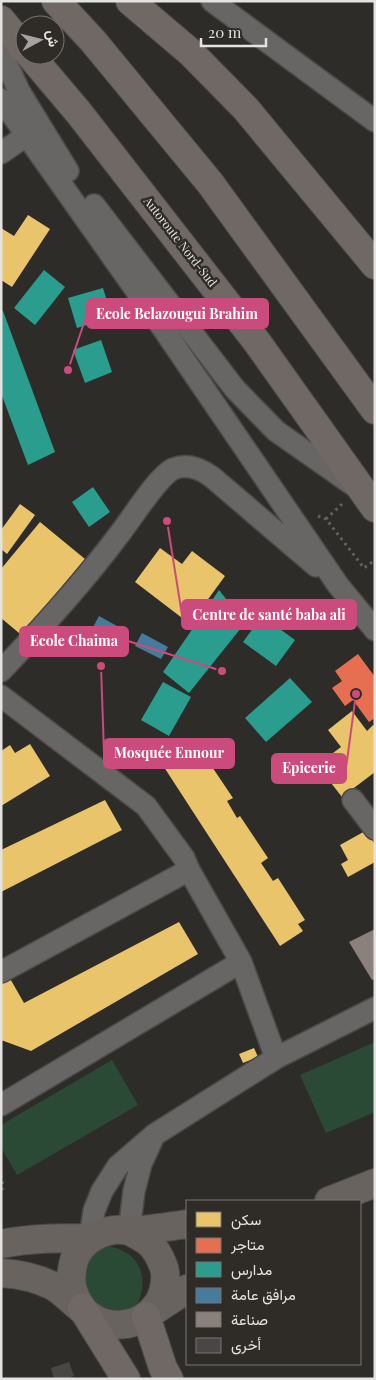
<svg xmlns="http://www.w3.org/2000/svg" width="376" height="1380" viewBox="0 0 376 1380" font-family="'Playfair Display',Vazirmatn,serif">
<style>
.green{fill:#2b4a35}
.homes{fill:#e9c46a}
.shops{fill:#e76f51}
.schools{fill:#2a9d8f}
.public{fill:#457b9d}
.industry{fill:#8a817c}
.building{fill:#494745}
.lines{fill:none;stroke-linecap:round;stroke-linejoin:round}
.minor-casing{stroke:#4b4a48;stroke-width:24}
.major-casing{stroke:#4b4a48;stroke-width:30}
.highway-casing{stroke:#4b4a48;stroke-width:30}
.path{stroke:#646360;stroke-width:3;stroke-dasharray:2.5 4;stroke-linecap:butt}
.minor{stroke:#676664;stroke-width:21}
.major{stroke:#696360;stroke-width:28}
.highway{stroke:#6f6864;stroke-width:28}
.labels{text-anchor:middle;stroke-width:5;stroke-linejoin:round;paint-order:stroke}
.street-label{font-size:12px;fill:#e5e3e1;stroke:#2f2c28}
.leader{fill:none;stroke:#cb4b7c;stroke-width:2}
.callout-dot{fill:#cb4b7c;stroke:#2f2c28;stroke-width:2}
.callout{fill:#cb4b7c;stroke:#cb4b7c;stroke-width:2}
.callout-label{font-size:14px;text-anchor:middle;font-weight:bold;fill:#fff}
</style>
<rect width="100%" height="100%" fill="#2e2c29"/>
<path class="green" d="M375 1042V1112L326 1133 300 1075Z
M112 1060 138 1105 17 1175 1 1147V1125Z
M100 1245C126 1247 146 1261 142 1290 141 1296 138 1304 134 1307 126 1313 111 1318 102 1322L70 1266Z"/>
<path class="homes" d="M28 215 50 229 12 287 1 280V228L14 236Z
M20 504 35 515 7 554 1 549V530Z
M40 522 85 559 54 596 58 599 25 638 1 618V569Z
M160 548 182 564 192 551 225 576 190 624 135 582Z
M352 711 367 731 373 725 375 727V772L342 797 317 765 341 747 328 730Z
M196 743 233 798 227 801 237 818 240 816 268 858 261 863 273 881 278 878 305 920 298 924 303 931 280 946 162 764Z
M30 744 50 776 1 806V751L10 745 15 753Z
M105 800 122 830 1 892V850Z
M367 830 375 845V862L348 877 341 864 348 860 340 845Z
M179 922 198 954 31 1051 1 1040V979L8 975 24 1003Z
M254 1048 258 1057 243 1063 239 1054Z"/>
<path class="shops" d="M358 654 375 677V718L369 722 353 700 345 706 332 688 342 681 335 671Z"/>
<path class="schools" d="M44 270 65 287 35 325 14 308Z
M103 288 112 317 77 328 68 298Z
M1 310 3 311 55 452 28 465 1 393Z
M101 340 112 372 85 383 73 350Z
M93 487 110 512 89 527 72 502Z
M219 590 245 623 189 693 163 672Z
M262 616 295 640 276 666 243 642Z
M290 678 312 702 266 742 245 718Z
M163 682 191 697 169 736 141 720Z"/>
<path class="public" d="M99 616 117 626 110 639 92 629Z
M142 633 168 647 161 659 135 646Z"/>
<path class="industry" d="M375 929V979L372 980 349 942Z"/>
<path class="building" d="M69 1362 74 1376 66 1379H54L51 1368Z"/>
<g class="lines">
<g class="minor-casing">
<path id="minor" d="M212 1 375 121
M1 51 19 91 68 171
M1 99 162 327 338 585 375 630
M1 153 27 135
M94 205 235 389 276 431 353 485
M1 671C42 628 82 584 118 536 131 520 157 477 173 469 187 463 201 469 212 477L316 566
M1 696 146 806 184 858 189 870 241 962 276 1058
M353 800 375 829
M1 972 189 870
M1 1105 241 962
M129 1231 134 1191 141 1164 152 1140
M90 1238 94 1211 102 1191 118 1166 154 1135 276 1058 375 1008"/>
</g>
<g class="major-casing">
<path id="major" d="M329 1201 375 1183
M1 1244C31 1238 60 1238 90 1238
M1 1273C18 1274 37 1278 53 1286 68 1295 80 1311 95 1319 110 1328 132 1326 146 1316 150 1313 154 1308 157 1305 164 1295 168 1276 163 1265 155 1245 148 1240 129 1231
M82 1308C72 1294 69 1281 73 1265 76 1246 96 1232 114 1230 121 1229 127 1231 133 1231 151 1229 169 1227 187 1224
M152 1312 187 1289"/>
</g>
<g class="highway-casing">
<path id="highway" d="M56 1 93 41 210 183 375 410
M130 1 190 52 246 109 375 265
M1 20 25 49
M30 55 79 113 257 342 375 508
M82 1308 126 1379
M146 1316 163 1368 169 1379"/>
</g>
<path class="path" d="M318 516 326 519 364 568 375 560
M326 519 342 504
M1 1175 3 1186 1 1193"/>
<use href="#minor" class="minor"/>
<use href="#major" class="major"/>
<use href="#highway" class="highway"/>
</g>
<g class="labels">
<g class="street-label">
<text transform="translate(180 242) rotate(52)" y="4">Autoroute Nord-Sud</text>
</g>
</g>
<path class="leader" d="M68 370L87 314M167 521L182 615M222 671L128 641M101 666L104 753M356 694L346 768"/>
<g class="callout-dot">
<circle cx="68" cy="370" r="5"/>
<circle cx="167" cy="521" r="5"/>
<circle cx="222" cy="671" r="5"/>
<circle cx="101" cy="666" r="5"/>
<circle cx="356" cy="694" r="5"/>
</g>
<g class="callout">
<rect x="87" y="299" width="181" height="29" rx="5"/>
<rect x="182" y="600" width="174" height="29" rx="5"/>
<rect x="20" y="627" width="108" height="29" rx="5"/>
<rect x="104" y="739" width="130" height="29" rx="5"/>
<rect x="272" y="754" width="74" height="29" rx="5"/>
</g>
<g class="callout-label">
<text x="177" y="319">Ecole Belazougui Brahim</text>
<text x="269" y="620">Centre de santé baba ali</text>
<text x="74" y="646">Ecole Chaima</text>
<text x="169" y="758">Mosquée Ennour</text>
<text x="309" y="773">Epicerie</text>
</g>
<rect width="376" height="1380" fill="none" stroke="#e5e3e1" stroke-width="5"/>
<rect x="186" y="1200" width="175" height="165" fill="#2f2c28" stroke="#787572"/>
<rect x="196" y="1212" width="25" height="15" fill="#e9c46a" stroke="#787572"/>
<text x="231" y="1225" font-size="15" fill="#e5e3e1">سكن</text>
<rect x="196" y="1238" width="25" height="15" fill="#e76f51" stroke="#787572"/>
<text x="231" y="1250" font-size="15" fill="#e5e3e1">متاجر</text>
<rect x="196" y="1262" width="25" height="15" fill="#2a9d8f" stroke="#787572"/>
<text x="231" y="1275" font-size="15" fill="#e5e3e1">مدارس</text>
<rect x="196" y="1288" width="25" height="15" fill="#457b9d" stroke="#787572"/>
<text x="231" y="1300" font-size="15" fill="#e5e3e1">مرافق عامة</text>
<rect x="196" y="1312" width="25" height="15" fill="#8a817c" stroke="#787572"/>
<text x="231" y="1325" font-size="15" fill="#e5e3e1">صناعة</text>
<rect x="196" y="1338" width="25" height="15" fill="#494745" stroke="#787572"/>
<text x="231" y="1350" font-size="15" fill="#e5e3e1">أخرى</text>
<g transform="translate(40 40) rotate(83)"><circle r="24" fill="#2f2c28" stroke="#787572"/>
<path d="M0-4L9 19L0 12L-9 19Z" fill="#a5a3a1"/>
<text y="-8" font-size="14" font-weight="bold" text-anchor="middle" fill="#e5e3e1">ش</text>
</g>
<path d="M201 38v8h65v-8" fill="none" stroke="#e5e3e1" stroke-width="2.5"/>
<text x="208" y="38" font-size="15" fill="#e5e3e1" stroke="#2f2c28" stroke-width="4" paint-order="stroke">20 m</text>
</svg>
